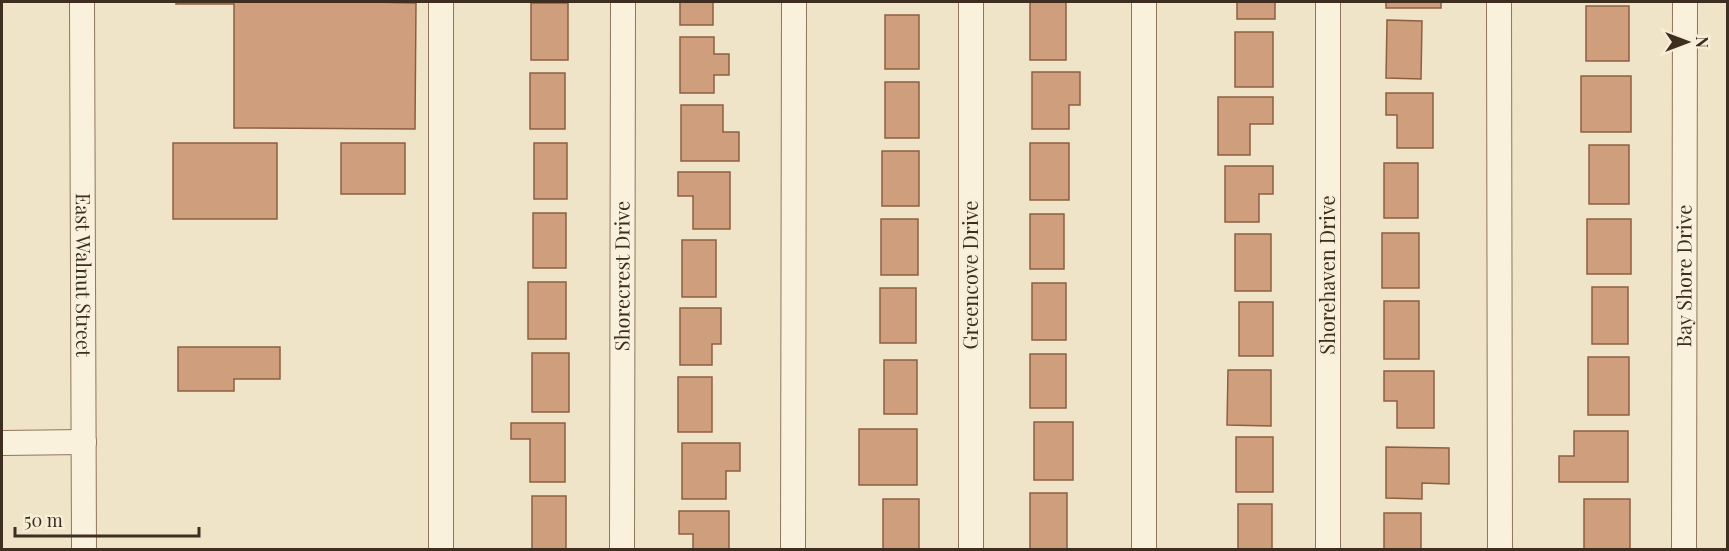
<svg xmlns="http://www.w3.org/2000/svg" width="1729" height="551" viewBox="0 0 1729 551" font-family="'Playfair Display',serif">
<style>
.building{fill:#cf9f7d;stroke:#8d5f41;stroke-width:1.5}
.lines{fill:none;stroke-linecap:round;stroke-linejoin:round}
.minor-casing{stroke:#8d765c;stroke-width:26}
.minor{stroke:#faf1dc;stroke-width:24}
.labels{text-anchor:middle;stroke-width:5;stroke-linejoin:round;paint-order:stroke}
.street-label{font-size:20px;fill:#3d2e20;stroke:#f7eed8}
</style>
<rect width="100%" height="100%" fill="#f0e4c8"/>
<path class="building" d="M176 2H368L416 3 415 129 234 128V4H176Z
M680 2H713V25H680Z
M1030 2H1066V60H1030Z
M1237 2H1275V19H1237Z
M1386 2H1441V8H1386Z
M531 3H568V60H531Z
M1586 6H1629V61H1586Z
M885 15H919V69H885Z
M1387 20 1422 21 1421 79 1386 78Z
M1235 32H1273V87H1235Z
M680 37H714V54H729V75H714V93H680Z
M1032 72H1080V105H1069V129H1032Z
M530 73H565V129H530Z
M1581 76H1631V132H1581Z
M885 82H919V138H885Z
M1386 93H1433V148H1397V115H1386Z
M1218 97H1273V124H1250V155H1218Z
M681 105H723V132H739V161H681Z
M173 143H277V219H173Z
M341 143H405V194H341Z
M534 143H567V199H534Z
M1030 143H1069V200H1030Z
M1589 145H1629V204H1589Z
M882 151H919V206H882Z
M1384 163H1418V218H1384Z
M1225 166H1273V194H1259V222H1225Z
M678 172H730V229H693V196H678Z
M533 213H566V268H533Z
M1030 214H1064V269H1030Z
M881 219H918V275H881Z
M1587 219H1631V274H1587Z
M1382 233H1419V288H1382Z
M1235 234H1271V291H1235Z
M682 240H716V297H682Z
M528 282H566V339H528Z
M1032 283H1066V340H1032Z
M1592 287H1628V344H1592Z
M880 288H916V343H880Z
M1384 301H1419V359H1384Z
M1239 302H1273V356H1239Z
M680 308H721V344H712V365H680Z
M178 347H280V379H234V391H178Z
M532 353H569V412H532Z
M1030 354H1066V408H1030Z
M1588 357H1629V415H1588Z
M884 360H917V414H884Z
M1228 370H1271V426L1227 425Z
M1384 371H1434V428H1397V401H1384Z
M678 377H712V432H678Z
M1034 422H1073V480H1034Z
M511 423H565V482H530V439H511Z
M859 429H917V485H859Z
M1574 431H1628V482H1559V456H1574Z
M1236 437H1273V492H1236Z
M682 443H740V471H726V499H682Z
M1386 447 1449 448V484L1422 483V499L1386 498Z
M1030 493H1067V550H1030Z
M532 496H566V550H532Z
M883 499H919V550H883Z
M1584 499H1630V550H1584Z
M1238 504H1272V550H1238Z
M679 511H729V550H693V534H679Z
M1384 513H1421V550H1384Z"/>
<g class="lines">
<g class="minor-casing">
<g id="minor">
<path id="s1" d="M82 2 84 550"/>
<path d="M441 2V550"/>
<path d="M1328 2V550"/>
<path d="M1499 2 1500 550"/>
<path d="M2 443 84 442"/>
<path id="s2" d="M622 550 623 2"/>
<path d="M793 550 794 2"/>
<path d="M971 550V2"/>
<path d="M1144 550V2"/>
<path id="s3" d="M1684 550 1685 2"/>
</g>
</g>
<use href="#minor" class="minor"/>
</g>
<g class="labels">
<g class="street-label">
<text dy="7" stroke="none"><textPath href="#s2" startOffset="274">Shorecrest Drive</textPath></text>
<text transform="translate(971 275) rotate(-90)" y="7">Greencove Drive</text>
<text transform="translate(1328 275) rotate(-90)" y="7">Shorehaven Drive</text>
<text dy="7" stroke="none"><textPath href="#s3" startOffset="274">Bay Shore Drive</textPath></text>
<text dy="7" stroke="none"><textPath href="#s1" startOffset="273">East Walnut Street</textPath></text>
</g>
</g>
<rect width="1729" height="551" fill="none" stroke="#3d2e20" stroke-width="6"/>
<g transform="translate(1687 42) rotate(90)" stroke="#f7eed8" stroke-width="4.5" paint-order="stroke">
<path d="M0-4.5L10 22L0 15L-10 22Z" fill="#3d2e20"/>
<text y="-9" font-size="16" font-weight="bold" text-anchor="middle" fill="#3d2e20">N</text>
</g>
<path d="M15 527v9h184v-9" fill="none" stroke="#3d2e20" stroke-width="3"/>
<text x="24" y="527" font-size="18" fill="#3d2e20" stroke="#f7eed8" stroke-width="4.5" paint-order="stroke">50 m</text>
</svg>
